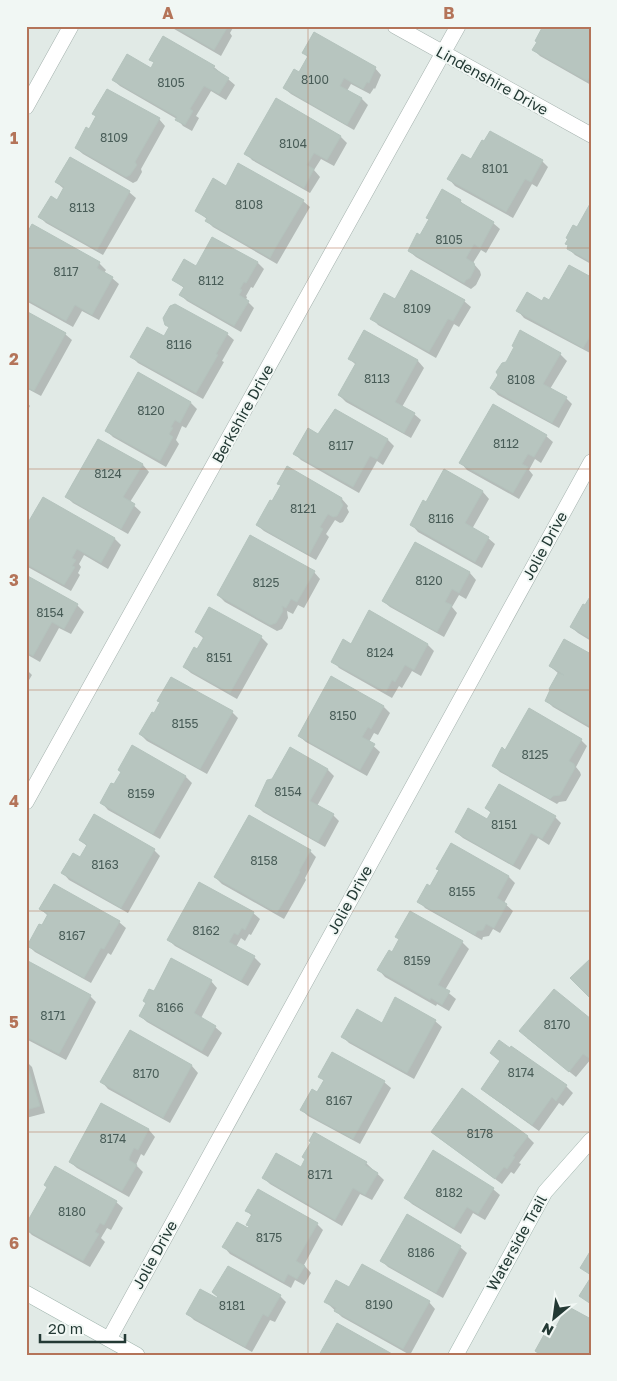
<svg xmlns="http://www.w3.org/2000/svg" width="617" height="1381" viewBox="0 0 617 1381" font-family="'Golos Text',sans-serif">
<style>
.shadow{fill:#0003}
.building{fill:#b7c5bf;stroke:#b4c3bd}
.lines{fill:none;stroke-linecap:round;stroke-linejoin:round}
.street-casing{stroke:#a4b1ad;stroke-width:16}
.secondary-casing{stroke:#a1b5ae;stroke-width:16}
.street{stroke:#fff;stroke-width:15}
.secondary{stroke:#fff;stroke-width:15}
.grid{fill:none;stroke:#b47459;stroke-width:1;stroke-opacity:0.55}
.labels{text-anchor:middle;stroke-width:4;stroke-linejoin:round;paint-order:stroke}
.number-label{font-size:12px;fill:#485c57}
.street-label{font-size:15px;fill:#233934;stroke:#f1f7f4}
.neatline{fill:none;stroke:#b47459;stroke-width:2}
.grid-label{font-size:16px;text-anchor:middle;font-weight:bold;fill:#b47459}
</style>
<rect width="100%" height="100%" fill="#e1eae6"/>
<path class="shadow" d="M169 26H234L230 33 232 36 221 56Z
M591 26V85L540 56 534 50Z
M303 52 375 68 381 75 375 89 374 88 370 94 351 84 347 91 362 99 368 105 354 130 291 94 284 88 300 74 308 58Z
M151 59 214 67 235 85 226 100 211 91 196 116 199 118 192 131 183 126 177 119 120 86 113 80 151 70 155 63Z
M276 100 341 137 347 143 334 166 321 159 314 170 320 177 310 193 252 160 246 153Z
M94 114 159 119 165 126 141 169 142 172 137 181 133 183 83 154 76 148 90 130 97 117Z
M471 160 542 161 548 167 537 187 532 184 513 218 455 186 449 179Z
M56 182 129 192 136 198 103 255 46 223 40 217 57 201 64 189Z
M226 187 303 201 310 207 277 264 213 227 207 221 208 220 196 210Z
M460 201 467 207 493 223 500 229 486 253 481 250 473 263 480 271 481 275 476 285 471 289 416 257 409 251 421 237 430 220 427 217Z
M591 204V264L575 255 568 248Z
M26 238 99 263 106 270 104 273 112 278 119 284 99 320 82 311 73 327 26 301Z
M213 238 258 263 264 269 253 288 251 287 246 296 247 297 246 300 254 308 241 332 187 301 181 295 184 288 174 280 197 268Z
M591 278 590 353 524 318 518 311 543 302H550Z
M395 301H464L471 307 459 327 454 324 436 358 378 325 372 318Z
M26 312 65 334 72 340 41 396 26 388Z
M166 324 227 334 234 340 222 361 224 362 203 399 138 363 132 357 164 338 170 328Z
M364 332 418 361 424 368 402 407 414 414 421 420 411 438 346 402 339 395 356 365 349 358Z
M560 354 567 361 550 389 566 398 572 404 559 428 498 395 492 388Z
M26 401 30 406 26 413Z
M191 403 197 409 186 428 182 426 176 440 179 444 166 467 113 437 107 431Z
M335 410 388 440 394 446 383 465 377 461 359 493 301 460 295 454 318 435Z
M546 436 553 442 541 463 535 459 529 470 533 475 519 499 467 470 461 463Z
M98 440 143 465 149 472 130 502 141 512 128 534 73 503 66 496Z
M288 468 342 499 348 506 347 508 349 512 343 522 340 523 335 520 326 534 329 537 316 560 264 531 257 525 282 486 279 483Z
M444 471 483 492 489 499 472 529 488 538 495 544 482 568 418 532 412 525 426 503Z
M43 498 115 539 121 545 108 569 84 555 79 564 81 567 78 573 80 575 71 591 26 566V529Z
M416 543 470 573 476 580 466 599 459 595 452 607 457 613 444 637 390 607 383 601Z
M314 572 320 579 304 608 298 605 293 614 287 611 288 618 282 629 277 631 225 602 218 595Z
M26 576 77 605 84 612 71 634 59 628 40 662 26 654Z
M591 598V641L578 633 571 627Z
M370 612 428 645 434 651 421 676 412 671 402 688 399 686 392 698 339 668 333 661 351 645Z
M197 632 261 637 268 644 237 699 191 673 184 667 198 651 204 639Z
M591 655V729L553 707 546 700 559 674 550 666Z
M26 669 32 675 26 685 29 688 26 692Z
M384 707 390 713 378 735 374 733 369 742 380 752 367 776 306 742 299 736Z
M232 712 238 718 207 774 147 741 140 734 155 715Z
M581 740 587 746 576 767 580 772 581 775 566 801 559 802 557 804 500 772 493 765Z
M291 749 328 770 334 776 317 806 333 815 339 821 325 847 263 812 256 805Z
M122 773 185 776 192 783 160 839 108 810 102 803Z
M486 808 555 817 561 823 549 845 538 838 520 870 463 838 456 832 487 821 491 813Z
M80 840 154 850 160 856 128 913 69 880 63 873 81 859 88 847Z
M452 845 509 877 515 883 504 903 513 911 500 933 493 929 489 936 483 937 482 940 425 908 419 901 430 887Z
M310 851 316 857 305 878 306 880 284 919 222 884 215 877Z
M41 909 119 922 126 928 111 955 108 953 91 983 35 952 29 946 48 916Z
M253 913 260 919 251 935 249 934 245 941 241 938 236 947 254 957 261 964 248 986 175 946 169 940Z
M411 913 462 942 469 949 445 990 456 999 449 1011 437 1004 436 1006 385 977 379 970 393 953Z
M171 959 211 981 217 988 201 1018 215 1027 222 1033 208 1057 147 1022 140 1016 147 1004 144 1001 154 993Z
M26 967 90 996 96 1002 66 1060 26 1039Z
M591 1020V1059L576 1077 527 1038Z
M435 1021 442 1027 414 1079 349 1043 343 1037 382 1024Z
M130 1032 192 1066 198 1073 170 1123 108 1089 102 1082Z
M512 1048 566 1086 573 1093 563 1106 559 1103 539 1131 489 1095 482 1089 501 1062 491 1053 510 1049Z
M26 1061 32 1067 45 1113 26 1118Z
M320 1077 384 1082 391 1088 360 1144 308 1116 302 1110 318 1094 325 1081Z
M462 1090 528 1137 534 1143 519 1163 521 1164 514 1174 511 1172 502 1184 439 1138 432 1132Z
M102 1104 149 1130 155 1137 144 1156 141 1154 136 1165 143 1172 129 1197 77 1168 70 1162Z
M307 1159 366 1163 384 1180 372 1200 360 1194 342 1226 270 1184 264 1178 301 1169Z
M493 1189 500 1195 485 1220 473 1213 461 1234 412 1204 405 1197Z
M116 1202 123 1208 111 1230 107 1228 101 1238 105 1242 90 1267 32 1235 26 1229Z
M247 1211 317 1224 323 1230 304 1265 311 1273 304 1285 295 1280 291 1288 230 1254 224 1247 248 1230 250 1227 248 1225 252 1216Z
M460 1247 467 1253 443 1298 388 1267 382 1261Z
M349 1289 429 1302 435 1309 410 1355 342 1317 325 1301Z
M213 1292 280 1296 286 1302 275 1322 270 1320 252 1352 194 1320 188 1314 218 1300 219 1298Z"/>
<path class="building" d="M172 26H224L227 28 214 50Z
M543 26H591V76L587 81 532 50 537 42 535 41Z
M314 32 376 67 369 83 367 82 363 89 344 78 340 86 362 98 347 125 283 88 294 69 299 72 308 56 302 53Z
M163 36 215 66 213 68 229 78 219 94 204 86 190 109 193 111 185 125 175 120 177 117 112 80 127 54 151 68 154 62 149 60Z
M107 89 160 118 135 162 137 165 130 175 126 177 75 148 86 127 89 129 96 116 92 114Z
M276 98 341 136 327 160 314 153 307 165 314 169 304 188 244 154Z
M490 131 543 160 531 182 525 179 506 212 447 179 462 154 471 159 482 140 484 141Z
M70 157 130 191 97 250 38 217 51 196 57 200 64 187 55 182Z
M238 163 304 200 273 252 270 258 205 221 207 218 195 211 213 178 226 186Z
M442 189 461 200 460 202 494 222 480 248 474 244 466 258 474 263 475 268 470 278 466 280 464 283 408 251 417 233 420 235 429 219 426 218Z
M591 202V262L567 249 568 245 565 244 568 239 566 238 573 225 577 227Z
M32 224 100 262 97 268 113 277 92 315 75 305 66 321 26 299V235Z
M212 237 258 262 246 283 244 282 240 289 242 290 239 295 249 301 234 326 179 295 184 287 172 280 184 259 196 266Z
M569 265 591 277V335L583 348 516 311 527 292 542 301 544 297 549 300Z
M411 270 465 300 453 321 448 319 429 352 370 319 384 293 395 299Z
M175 304 228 333 216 354 218 355 196 393 130 357 147 327 164 336 169 327 165 325 163 318 170 306Z
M26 311 66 333 34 391 26 387Z
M364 330 418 360 395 402 415 413 404 433 338 395 356 363 348 359Z
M520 330 561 353 543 384 567 397 552 423 490 388 498 375 496 372 502 363 506 362 514 347 512 346Z
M138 372 191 402 180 423 175 420 171 427 173 428 169 434 173 437 160 461 105 431Z
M493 404 547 435 534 457 528 454 522 464 528 467 513 493 459 463Z
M335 409 388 439 377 459 370 456 353 487 293 454 308 428 318 434Z
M98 439 143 464 123 497 135 504 121 529 65 497Z
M287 466 342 498 341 501 343 505 337 516 333 517 328 514 320 527 323 529 309 555 256 525 270 500 272 501 281 485 277 484Z
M444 469 483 491 465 523 489 537 475 562 410 525 423 500 426 502Z
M43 497 115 538 101 563 77 549 72 558 76 560 72 566 75 567 64 585 26 564V526Z
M250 535 315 571 297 602 291 599 286 608 282 606 283 611 276 623 270 625 217 595Z
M415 542 470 572 459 593 452 589 445 602 452 605 437 632 382 601Z
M26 575 78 604 64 629 52 622 33 656 26 652Z
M591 595V639L570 627 583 604 585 605Z
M209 607 262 636 230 693 183 667 194 647 197 649 204 637 195 632Z
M369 610 428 644 414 670 405 665 395 682 392 680 386 692 331 662 343 639 351 644Z
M564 639 591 654V727L545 701 550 690 549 689 558 673 564 675 549 666Z
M331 676 384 706 371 729 368 727 362 737 375 744 360 770 298 736Z
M171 677 233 711 200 769 139 734 152 712 154 713 160 702 157 701Z
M529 708 582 739 569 761 574 764 575 768 560 795 553 796 550 799 492 766 502 747 505 750Z
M132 745 186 776 153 834 100 803 111 783 114 784 121 772 118 770Z
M290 747 328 769 310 801 334 814 318 842 255 806 267 780 272 779Z
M499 784 556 816 542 839 531 833 513 865 455 832 468 808 487 819 491 812 485 808Z
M94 814 155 849 121 908 61 873 73 853 80 857 87 845 79 840Z
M249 815 311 850 299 871 300 872 277 913 214 877Z
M451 843 509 876 497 898 507 904 494 928 486 924 483 930 477 931 475 935 417 902 427 884 430 886 439 870 436 869Z
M199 882 254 912 245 930 242 928 238 935 234 933 229 942 255 956 241 981 167 940Z
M54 884 120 921 104 949 101 948 84 978 27 946 39 924 42 925 48 914 39 909Z
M410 911 463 941 438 985 450 991 442 1005 431 998 430 1000 377 970 389 950 392 952 399 939 395 937Z
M171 958 212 980 194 1013 216 1026 202 1051 139 1016 146 1003 143 1001 149 989 154 991Z
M591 958V999L570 978Z
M28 961 91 995 59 1054 26 1037V964Z
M554 989 591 1019V1057L589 1058 583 1054 569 1072 519 1031Z
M395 997 436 1020 407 1073 341 1037 357 1009 382 1023Z
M130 1030 192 1065 163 1118 100 1082Z
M499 1040 510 1048 511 1046 567 1085 556 1101 552 1097 532 1125 481 1089 500 1061 490 1053Z
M332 1052 385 1081 353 1139 300 1110 312 1089 317 1092 324 1080 318 1077Z
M26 1061 40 1106 26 1110Z
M462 1088 528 1136 513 1156 515 1157 507 1169 504 1167 495 1179 431 1132Z
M101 1103 149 1129 138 1150 134 1148 130 1156 129 1160 137 1165 122 1191 69 1162Z
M314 1132 367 1162 365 1165 378 1173 365 1195 353 1188 335 1220 262 1178 276 1153 301 1167 305 1159 302 1157 311 1142 309 1141Z
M433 1150 494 1188 478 1214 467 1207 454 1228 404 1198Z
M55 1166 117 1201 104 1225 100 1223 95 1232 99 1234 83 1261 26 1230V1224L47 1187 44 1185Z
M258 1189 318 1223 296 1261 305 1266 297 1279 288 1274 284 1282 222 1247 237 1222 248 1228 249 1226 246 1225 252 1214 245 1211Z
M407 1214 461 1246 436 1293 380 1261Z
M591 1250V1275L580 1268Z
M362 1264 430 1301 403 1349 334 1311 336 1308 324 1302 336 1280 349 1287Z
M228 1266 281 1295 268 1317 263 1314 245 1347 186 1314 200 1289 217 1298 218 1297 212 1292Z
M591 1277V1304L579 1296Z
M567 1306 591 1319V1355H541L535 1351 550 1324 556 1327Z
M337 1323 394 1355H319Z"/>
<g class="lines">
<g class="street-casing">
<path id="street" d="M395 26 591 135
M26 107 71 26
M26 802 458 26
M109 1339 591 462"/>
</g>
<g class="secondary-casing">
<path id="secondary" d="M26 1293 137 1355
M456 1355 545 1192 591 1140"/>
</g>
<use href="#street" class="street"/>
<use href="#secondary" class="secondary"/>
</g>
<path class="grid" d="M308 26V1355M26 248H591M26 469H591M26 690H591M26 911H591M26 1132H591"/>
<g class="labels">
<g class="number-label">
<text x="315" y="84">8100</text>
<text x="171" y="87">8105</text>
<text x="114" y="142">8109</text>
<text x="293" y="148">8104</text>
<text x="495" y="173">8101</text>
<text x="249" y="209">8108</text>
<text x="82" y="212">8113</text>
<text x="449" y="244">8105</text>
<text x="66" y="276">8117</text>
<text x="211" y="285">8112</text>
<text x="417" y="313">8109</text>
<text x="179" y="349">8116</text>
<text x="377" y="383">8113</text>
<text x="521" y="384">8108</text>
<text x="151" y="415">8120</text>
<text x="506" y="448">8112</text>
<text x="341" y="450">8117</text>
<text x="108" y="478">8124</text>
<text x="303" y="513">8121</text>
<text x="441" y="523">8116</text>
<text x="429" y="585">8120</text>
<text x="266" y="587">8125</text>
<text x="50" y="617">8154</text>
<text x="380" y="657">8124</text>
<text x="219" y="662">8151</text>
<text x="343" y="720">8150</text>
<text x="185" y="728">8155</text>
<text x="535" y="759">8125</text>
<text x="288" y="796">8154</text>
<text x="141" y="798">8159</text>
<text x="504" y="829">8151</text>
<text x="264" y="865">8158</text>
<text x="105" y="869">8163</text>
<text x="462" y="896">8155</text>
<text x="206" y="935">8162</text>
<text x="72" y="940">8167</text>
<text x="417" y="965">8159</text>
<text x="170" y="1012">8166</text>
<text x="53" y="1020">8171</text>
<text x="557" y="1029">8170</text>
<text x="521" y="1077">8174</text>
<text x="146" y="1078">8170</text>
<text x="339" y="1105">8167</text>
<text x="480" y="1138">8178</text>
<text x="113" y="1143">8174</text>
<text x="320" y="1179">8171</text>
<text x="449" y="1197">8182</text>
<text x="72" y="1216">8180</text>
<text x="269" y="1242">8175</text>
<text x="421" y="1257">8186</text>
<text x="379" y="1309">8190</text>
<text x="232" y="1310">8181</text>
</g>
<g class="street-label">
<text transform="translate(492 81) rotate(29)" y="5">Lindenshire Drive</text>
<text transform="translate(243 414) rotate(-61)" y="5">Berkshire Drive</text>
<text transform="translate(545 546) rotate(-61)" y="5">Jolie Drive</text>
<text transform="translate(350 900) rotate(-61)" y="5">Jolie Drive</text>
<text transform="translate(517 1243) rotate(-61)" y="5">Waterside Trail</text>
<text transform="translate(155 1255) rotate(-61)" y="5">Jolie Drive</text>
</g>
</g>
<rect width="617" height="1381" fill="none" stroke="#f1f7f4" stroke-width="55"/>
<g transform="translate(554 1318) rotate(209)" stroke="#f1f7f4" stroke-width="4" paint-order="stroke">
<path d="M0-4L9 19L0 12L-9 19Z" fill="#233934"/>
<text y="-8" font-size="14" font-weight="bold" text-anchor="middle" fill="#233934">N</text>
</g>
<path d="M40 1334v8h85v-8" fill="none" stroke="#233934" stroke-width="2.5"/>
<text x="48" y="1334" font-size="15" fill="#233934" stroke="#f1f7f4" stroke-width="4" paint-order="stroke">20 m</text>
<rect x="28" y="28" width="562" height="1326" class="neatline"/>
<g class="grid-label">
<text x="168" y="19">A</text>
<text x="449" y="19">B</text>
<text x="14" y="144">1</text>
<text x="14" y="365">2</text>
<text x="14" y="586">3</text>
<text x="14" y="807">4</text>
<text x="14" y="1028">5</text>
<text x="14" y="1249">6</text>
</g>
</svg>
